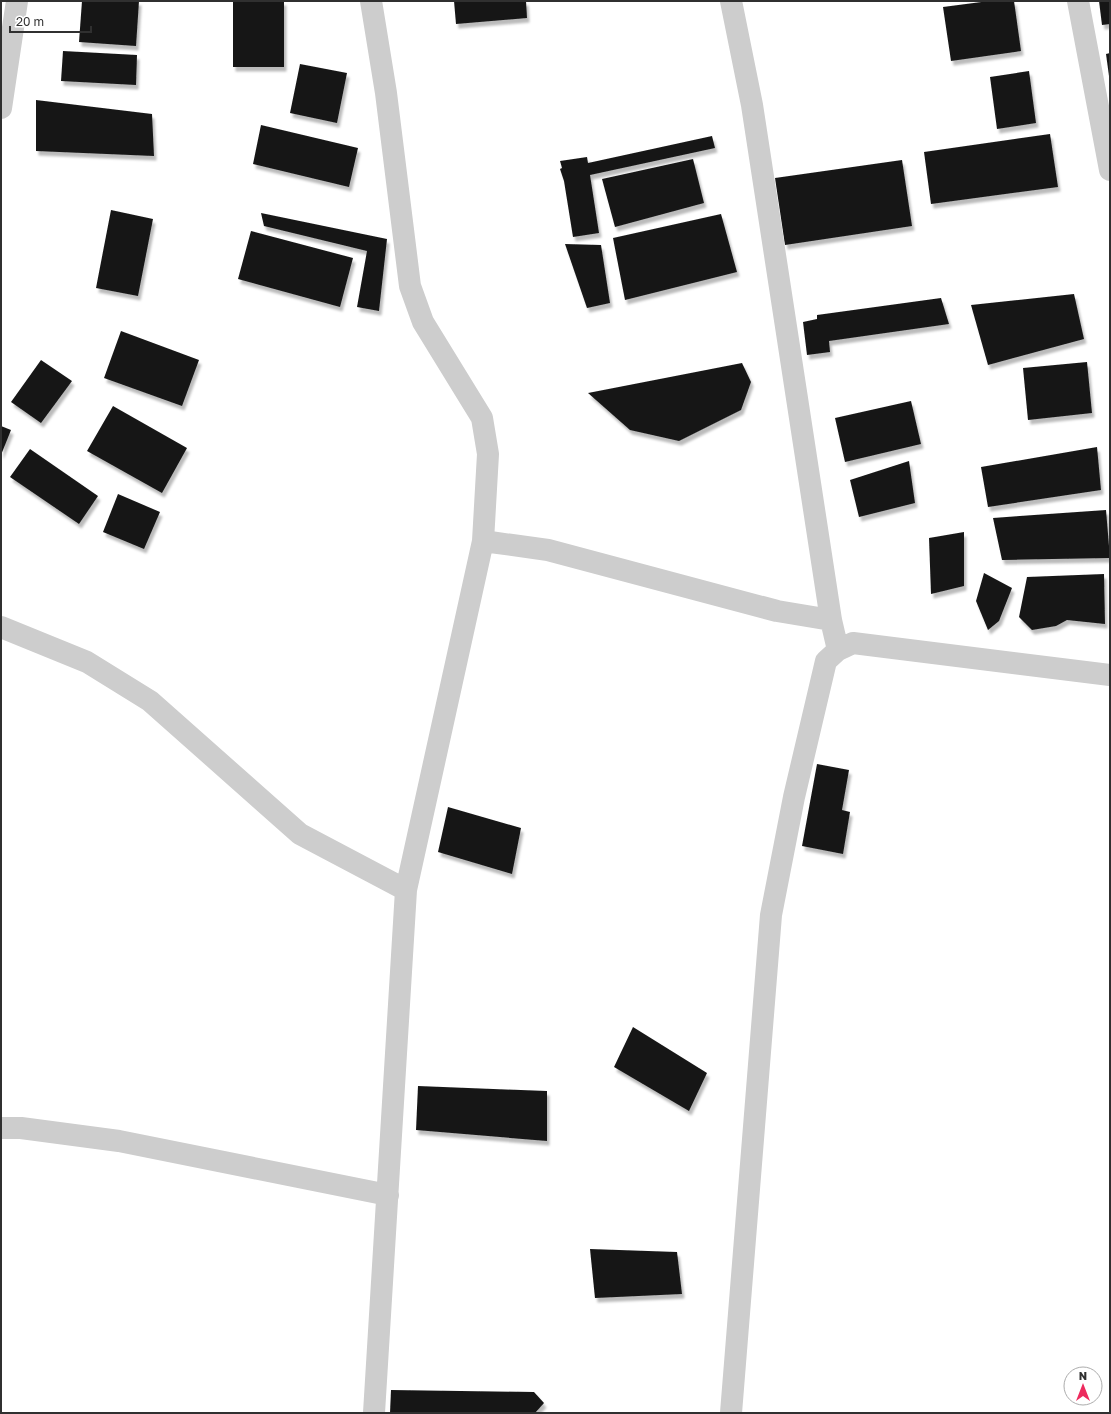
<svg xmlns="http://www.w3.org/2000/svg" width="1111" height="1414" viewBox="0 0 1111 1414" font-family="'Golos Text',sans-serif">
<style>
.building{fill:#171717;filter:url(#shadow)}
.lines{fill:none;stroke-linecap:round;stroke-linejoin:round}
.minor{stroke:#cdcdcd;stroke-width:22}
</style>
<defs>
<filter id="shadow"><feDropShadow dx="2.5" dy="4.5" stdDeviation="1" flood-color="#0004"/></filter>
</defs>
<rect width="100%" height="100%" fill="#fff"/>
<path class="building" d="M82 1H139L136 46 79 42Z
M233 1H284V67H233Z
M454 1H526L527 18 456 24Z
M989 1H1014L1021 51 951 61 943 7Z
M1099 1H1110V24L1102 25Z
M63 51 137 55 136 85 61 81Z
M1110 53V76H1109L1106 54Z
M300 64 347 73 337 123 290 113Z
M1029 71 1036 123 997 129 990 77Z
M36 100 152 114 154 156 36 151Z
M261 125 358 148 349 187 253 164Z
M1050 134 1058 187 931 204 924 152Z
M712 136 715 148 590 175 599 233 573 237 564 181 560 169 562 168 560 161 587 157 588 163Z
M693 159 704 203 615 227 602 179Z
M902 160 912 226 785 245 775 178Z
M111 210 153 219 138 296 96 288Z
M261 213 387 239 379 311 357 307 367 251 264 226Z
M721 214 737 272 625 300 613 238Z
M251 231 353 258 340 307 238 279Z
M565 244 601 245 610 303 587 308Z
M1074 294 1084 339 988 365 971 305Z
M941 298 949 324 829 341 830 352 807 355 803 322 817 319V315Z
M121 331 199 360 182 406 104 378Z
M41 360 72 381 41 423 11 402Z
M1087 362 1092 413 1028 420 1023 368Z
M742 363 751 382 741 410 679 441 630 430 588 393Z
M911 401 921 444 845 462 835 418Z
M113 406 187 448 162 493 87 451Z
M1 426 11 430 1 455Z
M1097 447 1101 490 988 507 981 467Z
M30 449 98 496 79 524 10 477Z
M909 461 915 503 859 517 850 480Z
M118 494 160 512 144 549 103 532Z
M1106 510 1110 558 1002 560 993 518Z
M964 532V586L931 594 929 538Z
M984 573 1012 588 999 621 988 630 976 601Z
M1104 574 1105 624 1067 620 1056 626 1032 630 1019 617 1027 577Z
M817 764 849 770 842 810 850 812 843 854 802 846Z
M448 807 521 828 512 874 438 852Z
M633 1027 707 1073 689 1111 614 1067Z
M418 1086 547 1091V1141L416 1130Z
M590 1249 677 1252 682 1294 595 1298Z
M391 1390 534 1392 544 1403 535 1413H390Z"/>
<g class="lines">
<path class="minor" d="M371 1 386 93 410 286 423 322 482 418 488 454 483 541 406 890 374 1413
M731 1 752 105 831 620 838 650
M1078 1 1110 170
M1 108 17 1
M483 541 548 550 777 611 831 620
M1 627 87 662 150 701 300 834 406 890
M1 1128H21L119 1141 388 1195
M731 1413 771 915 794 797 826 661 838 650 853 643 1110 675"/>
</g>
<rect width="1111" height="1414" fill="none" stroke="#303030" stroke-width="4"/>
<g transform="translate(1083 1386)"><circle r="19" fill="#ffffff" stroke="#acacac"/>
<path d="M0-3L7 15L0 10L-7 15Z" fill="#ed2b5e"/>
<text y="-6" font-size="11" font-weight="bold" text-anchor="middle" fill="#303030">N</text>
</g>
<path d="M10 26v6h81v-6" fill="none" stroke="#303030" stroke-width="2"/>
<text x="16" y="26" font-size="12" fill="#303030" stroke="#ffffff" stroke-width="3" paint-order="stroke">20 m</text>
</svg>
